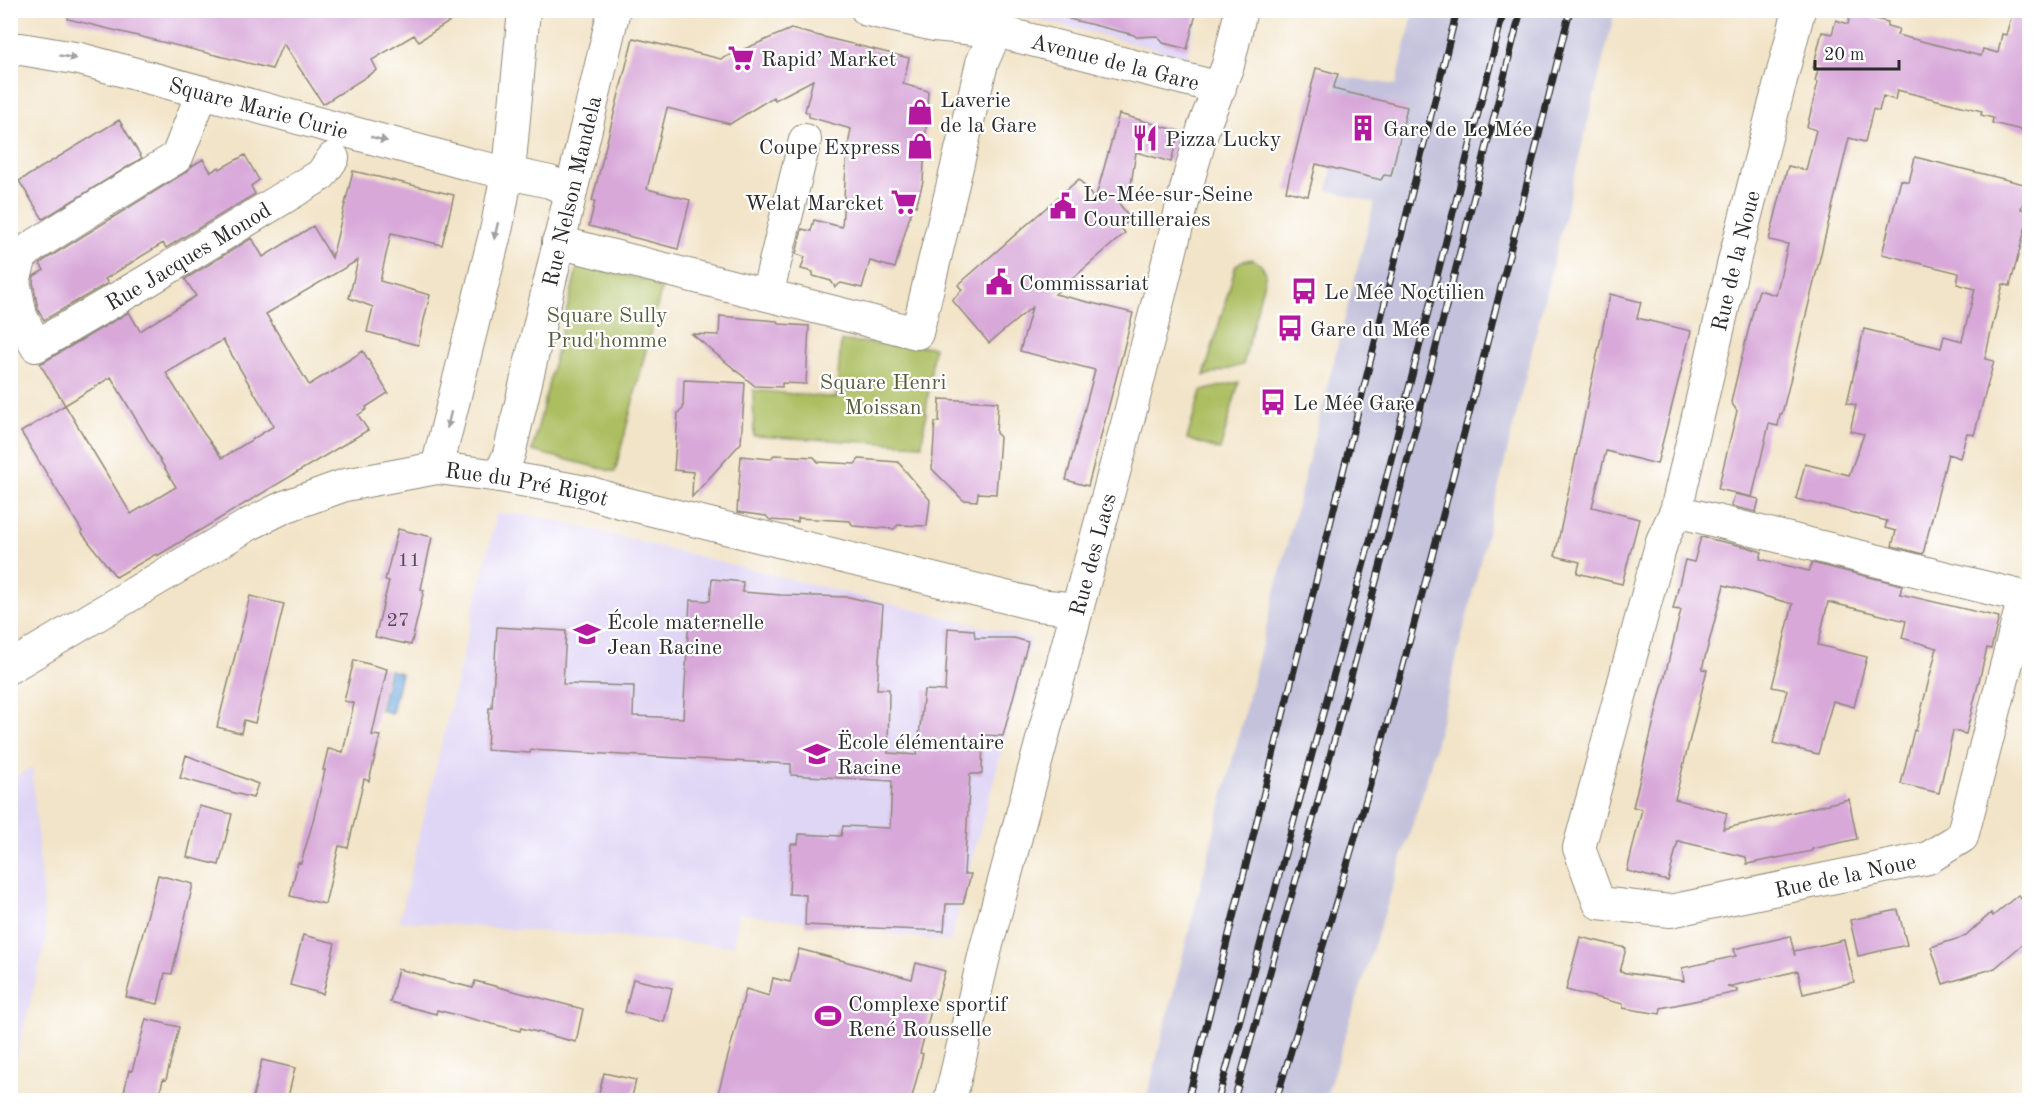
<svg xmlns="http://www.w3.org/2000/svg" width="2040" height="1111" viewBox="0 0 2040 1111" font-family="'Old Standard TT',serif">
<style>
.built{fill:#dfd5f5}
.industrial{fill:#c3c1db}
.green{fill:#acbe61;stroke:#6c7446;stroke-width:1.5}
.water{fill:#6ea8de;stroke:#4c6a84;stroke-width:1.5}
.building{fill:#d8a8d9;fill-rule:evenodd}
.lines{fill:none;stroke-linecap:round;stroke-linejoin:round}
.minor-casing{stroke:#8e887a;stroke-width:34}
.minor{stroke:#fff;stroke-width:32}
.rail-casing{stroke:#2b2b2b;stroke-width:7}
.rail{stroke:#fff;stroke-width:4.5;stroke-dasharray:14;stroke-linecap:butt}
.oneway{fill:#a0a0a0}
.labels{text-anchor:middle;stroke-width:4.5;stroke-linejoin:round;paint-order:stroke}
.number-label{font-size:20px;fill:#564a56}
.poi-label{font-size:22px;fill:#2b2b2b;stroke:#fff;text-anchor:start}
.street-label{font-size:22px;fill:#2b2b2b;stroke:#fff}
.park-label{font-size:22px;fill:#585e3e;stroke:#fff}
</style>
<rect width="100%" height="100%" fill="#fff"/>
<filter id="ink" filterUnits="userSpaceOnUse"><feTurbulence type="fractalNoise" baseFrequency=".0167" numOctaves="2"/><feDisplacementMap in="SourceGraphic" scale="12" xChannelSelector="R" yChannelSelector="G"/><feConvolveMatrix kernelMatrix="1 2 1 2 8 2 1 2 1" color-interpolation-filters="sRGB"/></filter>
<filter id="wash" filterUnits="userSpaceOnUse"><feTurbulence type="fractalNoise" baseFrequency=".008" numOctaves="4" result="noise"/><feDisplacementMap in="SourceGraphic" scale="24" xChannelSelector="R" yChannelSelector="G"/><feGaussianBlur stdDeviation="1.35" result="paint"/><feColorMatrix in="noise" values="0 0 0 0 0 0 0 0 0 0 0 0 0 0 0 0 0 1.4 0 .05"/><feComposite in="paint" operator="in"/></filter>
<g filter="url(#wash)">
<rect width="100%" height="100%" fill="#f2e4c8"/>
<path class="built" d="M1006 11H1198L1187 57Z
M497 513 536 516 1032 639 950 942 738 913 734 946 399 921Z
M32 767 46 939 11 1081V779Z"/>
<path class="industrial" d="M1414 11H1615L1427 779 1325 1100H1146L1374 203 1328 190 1332 168 1318 157 1338 76 1396 85Z"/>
<path class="green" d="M1253 259 1261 265 1266 273 1243 365 1204 376 1236 265 1242 261Z
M578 265 663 283 615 472 532 451Z
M841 341 934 347 922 445 754 436 753 390 836 398Z
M1239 382 1220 450 1187 439 1201 391Z"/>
<path class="water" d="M389 670 401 673 392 713 380 710Z"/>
<g id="blocks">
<path class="building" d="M69 10H468L419 41 414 35 372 60 377 70 323 104 283 43 272 69 68 19Z
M1070 10H1197L1187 49 1163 43 1158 36 1136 37 1134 35 1069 19Z
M2013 10H2030V132L1992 123 1993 118 1981 115 1982 111 1897 90 1895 100 1883 96 1879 111 1873 109 1865 142 1849 138 1782 414H1780L1778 426 1769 424 1752 497 1718 489 1737 411 1731 402 1733 393 1754 307 1759 290 1776 295 1788 244 1769 240 1785 177 1788 166 1806 170 1816 130 1807 127 1818 82 1815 81 1818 69 1813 68 1822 32 1832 34 1836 20 1848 24 1851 13 1888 22 1887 26 1899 29 1897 35 1981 56 1983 49 1998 53 2002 34 2006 35Z
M791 29 909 58 903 84 928 91 923 182 916 206 913 205 895 268 870 261 862 288 841 283 835 287 831 281 813 276V272L801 269 805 257 796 254 802 229 811 231 814 220 842 227 847 152 851 129 809 117V113L805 111 813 80 775 100 773 97 730 124 667 108 647 189 690 200 678 249 589 226 595 201H592L633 38 721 59Z
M1316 68 1338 74 1333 89 1407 107 1391 176 1384 175 1381 180 1316 164 1308 196 1286 191Z
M1119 114 1179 131 1171 162 1136 152 1130 191 1118 202 1131 219 1121 228 1125 233 1055 294 1133 313 1088 486 1066 480 1095 370 1020 351 1032 307 989 343 952 300 962 290 958 285 1079 179 1095 200Z
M119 120 142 158 43 219 19 181Z
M245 155 259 180 251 186 255 194 166 248 163 243 105 279 108 283 44 320 38 310 33 282 34 276 44 270 40 264 43 261 186 172 192 166 203 159 211 172 219 167 220 169Z
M1915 157 2028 185 2021 209 2030 211 2010 286 2003 284 1990 336 1985 359 1994 361 1974 435 1967 433 1960 458 1948 454 1923 554 1892 546 1896 531 1885 528 1887 521 1796 499 1805 464 1849 475 1864 434 1850 431 1856 405 1847 403 1864 329 1941 348 1944 336 1962 341 1975 289 1957 284 1959 273 1882 254 1901 180 1909 182Z
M353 171 454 195 442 245 391 233 380 281 430 295 418 345 367 332 373 307 349 298 358 260 266 314 309 385 363 351 388 393 366 407 367 409 358 415 368 430 157 556 156 554 116 577 81 532 82 531 21 432 65 405 40 364 129 312 140 331 196 296 185 279 252 238 263 257 313 226 332 258ZM223 340 274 426 222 458 202 431 166 373ZM111 377 176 487 131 514 65 405Z
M1610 294 1641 302 1637 318 1691 331 1657 464 1606 451 1592 507 1639 519 1622 584 1577 573 1580 562 1555 556Z
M720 316 777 321 780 324 809 326 806 384 782 383V387L755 386 692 334 719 335Z
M684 380 745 383 741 443 692 497 693 472 674 470 678 413 683 409Z
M940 399 998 402 996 433 1000 437 996 494 978 493 977 501 963 500 932 469 935 422H939Z
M774 455 814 457 818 462 855 464 859 459 898 462 930 500 927 526 898 525 894 529 853 526 850 521 798 518V522L770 520 766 516 737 512 741 456 770 459Z
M1735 494 1759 499 1756 512 1731 506Z
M398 529 432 537 421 589 424 590 411 645 375 637 389 581 385 580Z
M1701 537 1747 547 1762 552 1760 559 1809 571 1812 563 1902 585 1900 594 1999 617 1991 649 1987 648 1966 734 1953 731 1939 793 1901 784 1914 730 1916 731 1937 648 1902 638 1906 621 1828 602 1818 645 1867 657 1854 707 1833 701 1818 754 1773 743 1787 690 1772 687 1793 604 1724 585 1702 669 1707 670 1675 799 1727 813 1723 829 1849 799 1857 839 1812 849V851L1747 864 1746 857 1678 841 1668 881 1627 871 1642 809 1633 807 1681 610 1673 609 1685 560 1694 562Z
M712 579 743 582 742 592 781 595 849 597 883 605 877 689H889L888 753 917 755 924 690 945 691 948 628 974 630 975 638H1014L1028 642 1003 736 983 735 982 774H970L964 874H971L963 904H946L944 931 805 925 806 895 789 894 791 844H798L799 834 841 836 843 826 890 828 892 781 791 775V764L531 750 530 753 487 750 489 708H492L497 627 566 631 563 684 634 686 633 716 683 718 690 600 710 601Z
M250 596 284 604 255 723 244 720 241 733 217 727Z
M354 660 387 669 372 735 380 736 369 781 364 779 348 848 339 846 325 904 290 896 298 862 301 863 313 821 325 770H323L328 749 343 752 354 703 344 701Z
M186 755 258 784 253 798 180 778Z
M199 806 232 814 219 865 187 857Z
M158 875 193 884 172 974 165 973 158 1004 126 997Z
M2018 895 2030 909V938L1995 968 1943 984 1931 947 1966 936 1991 913 1993 916Z
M1898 910 1907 945 1858 956 1850 920Z
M303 935 335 943 323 994 290 985Z
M1790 936 1795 956 1794 951 1844 940 1854 982 1803 994 1798 971 1727 987 1737 989V992L1661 1008 1660 1014 1623 1008V1004L1566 990 1580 937 1626 948 1620 972 1684 981 1682 968 1736 956 1734 949Z
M799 949 912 979 916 963 945 971 937 1000 934 999 920 1053 923 1054 911 1101H716L746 989 769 996 773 978 790 982Z
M398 969 473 988 475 981 583 1009 576 1042 521 1028 520 1031 437 1010 436 1014 390 1002Z
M633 979 672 988 664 1022 625 1012Z
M146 1019 179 1027 166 1080 163 1079 158 1101H122L129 1070 132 1071Z
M262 1060 295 1068 287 1101H252Z
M604 1073 636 1080 631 1101H597Z"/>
</g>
</g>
<g filter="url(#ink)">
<use href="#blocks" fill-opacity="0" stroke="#8e887a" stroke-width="1.5"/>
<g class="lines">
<g class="minor-casing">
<g id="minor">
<path id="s1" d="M867 10 934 25 996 31 1220 88"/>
<path id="s2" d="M10 50 21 49 80 59 472 165 550 182 570 191"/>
<path id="s3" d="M202 93 177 157 100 204 32 247 21 257 14 281 21 316 36 346 147 281 321 175 333 158"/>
<path d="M510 161 524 10"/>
<path d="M558 242 917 333 982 63 996 31"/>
<path d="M767 295 805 140"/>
<path d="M437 468 497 226 507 173"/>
<path id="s4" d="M500 476 509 454 614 10"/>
<path id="s5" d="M1676 511 2024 597 1962 837 1928 858 1670 911 1599 903 1579 848 1662 541 1676 511 1734 261 1799 10"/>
<path id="s6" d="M10 667 248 525 284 507 345 485 437 468 500 476 591 493 620 502 1038 605 1077 609"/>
<path id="s7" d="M950 1100 986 948 1130 413 1190 174 1204 126 1228 65 1241 10"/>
</g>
</g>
<use href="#minor" class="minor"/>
<g class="rail-casing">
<path id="rail" d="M1188 1100 1457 10
M1218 1100 1377 515 1504 10
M1234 1100 1317 805 1391 525 1521 10
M1276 1100C1307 999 1338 898 1367 796 1440 536 1505 273 1570 10"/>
</g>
<use href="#rail" class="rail"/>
</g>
<defs><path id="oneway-solid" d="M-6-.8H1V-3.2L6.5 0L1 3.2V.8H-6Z" transform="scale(1.5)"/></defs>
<g class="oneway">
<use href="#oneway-solid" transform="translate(68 57) rotate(10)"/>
<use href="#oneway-solid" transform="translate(379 139) rotate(15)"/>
<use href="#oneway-solid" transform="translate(496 231) rotate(103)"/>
<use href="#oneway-solid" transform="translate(449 420) rotate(104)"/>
</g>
</g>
<defs>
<g id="supermarket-bare" transform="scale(2.07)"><path d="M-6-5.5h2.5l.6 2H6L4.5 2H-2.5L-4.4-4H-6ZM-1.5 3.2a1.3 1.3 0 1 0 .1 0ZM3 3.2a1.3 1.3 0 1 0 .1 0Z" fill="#b5179e" stroke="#fff" stroke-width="2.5" paint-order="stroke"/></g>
<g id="shop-bare" transform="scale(2.07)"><path d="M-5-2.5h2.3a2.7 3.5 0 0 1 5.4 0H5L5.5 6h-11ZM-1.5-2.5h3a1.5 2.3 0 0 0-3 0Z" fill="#b5179e" stroke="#fff" stroke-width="2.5" paint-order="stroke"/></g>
<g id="building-bare" transform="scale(2.07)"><path d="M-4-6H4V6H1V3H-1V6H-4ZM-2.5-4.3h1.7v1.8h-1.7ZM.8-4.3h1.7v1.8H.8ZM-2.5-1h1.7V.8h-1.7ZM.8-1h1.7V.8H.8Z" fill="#b5179e" stroke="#fff" stroke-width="2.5" paint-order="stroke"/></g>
<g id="restaurant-bare" transform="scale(2.07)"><path d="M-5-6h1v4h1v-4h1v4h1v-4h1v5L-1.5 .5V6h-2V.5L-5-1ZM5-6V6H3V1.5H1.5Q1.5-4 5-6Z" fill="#b5179e" stroke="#fff" stroke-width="2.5" paint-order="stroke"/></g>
<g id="civic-bare" transform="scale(2.07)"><path d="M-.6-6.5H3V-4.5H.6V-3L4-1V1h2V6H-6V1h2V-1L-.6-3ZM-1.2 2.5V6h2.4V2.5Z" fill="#b5179e" stroke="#fff" stroke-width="2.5" paint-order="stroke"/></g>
<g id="bus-bare" transform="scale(2.07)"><path d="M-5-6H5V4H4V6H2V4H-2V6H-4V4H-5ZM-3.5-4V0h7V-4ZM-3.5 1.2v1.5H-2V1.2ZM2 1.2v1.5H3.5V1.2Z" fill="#b5179e" stroke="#fff" stroke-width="2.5" paint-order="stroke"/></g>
<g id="school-bare" transform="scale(2.07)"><path d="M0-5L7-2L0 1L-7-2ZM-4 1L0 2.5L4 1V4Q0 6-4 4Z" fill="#b5179e" stroke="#fff" stroke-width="2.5" paint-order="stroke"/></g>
<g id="stadium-bare" transform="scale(2.07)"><path d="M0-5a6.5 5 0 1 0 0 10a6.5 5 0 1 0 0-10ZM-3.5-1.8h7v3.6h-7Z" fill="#b5179e" stroke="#fff" stroke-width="2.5" paint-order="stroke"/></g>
</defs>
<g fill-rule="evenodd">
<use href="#supermarket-bare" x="741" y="58"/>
<use href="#shop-bare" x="920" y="112"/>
<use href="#building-bare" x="1363" y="128"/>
<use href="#restaurant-bare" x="1145" y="138"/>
<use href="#shop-bare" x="920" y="146"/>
<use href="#supermarket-bare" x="904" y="202"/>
<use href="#civic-bare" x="1063" y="206"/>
<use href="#civic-bare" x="999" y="282"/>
<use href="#bus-bare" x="1304" y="291"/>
<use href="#bus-bare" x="1290" y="328"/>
<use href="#bus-bare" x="1273" y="402"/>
<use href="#school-bare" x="587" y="634"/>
<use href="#school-bare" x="817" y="754"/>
<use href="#stadium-bare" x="828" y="1016"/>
</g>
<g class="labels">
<g class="number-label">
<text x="409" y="566">11</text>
<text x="398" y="626">27</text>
</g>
<g class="poi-label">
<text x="761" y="66">Rapid’ Market</text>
<text x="940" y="107">Laverie<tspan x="940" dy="25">de la Gare</tspan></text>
<text x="1383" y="136">Gare de Le Mée</text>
<text x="1165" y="146">Pizza Lucky</text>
<text x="900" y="154" text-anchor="end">Coupe Express</text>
<text x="1083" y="201">Le-Mée-sur-Seine<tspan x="1083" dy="25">Courtilleraies</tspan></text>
<text x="884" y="210" text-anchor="end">Welat Marcket</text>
<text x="1019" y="290">Commissariat</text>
<text x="1324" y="299">Le Mée Noctilien</text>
<text x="1310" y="336">Gare du Mée</text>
<text x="1293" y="410">Le Mée Gare</text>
<text x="607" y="629">École maternelle<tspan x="607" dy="25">Jean Racine</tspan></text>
<text x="837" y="749">Ëcole élémentaire<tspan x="837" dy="25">Racine</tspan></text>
<text x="848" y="1011">Complexe sportif<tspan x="848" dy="25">René Rousselle</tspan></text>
</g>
<g class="street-label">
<text dy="8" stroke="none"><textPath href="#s1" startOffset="254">Avenue de la Gare</textPath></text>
<text dy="8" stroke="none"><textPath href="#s2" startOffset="256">Square Marie Curie</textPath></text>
<text dy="8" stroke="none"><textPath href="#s4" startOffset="294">Rue Nelson Mandela</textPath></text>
<text dy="8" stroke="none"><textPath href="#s3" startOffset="525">Rue Jacques Monod</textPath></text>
<text dy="8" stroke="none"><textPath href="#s5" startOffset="1648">Rue de la Noue</textPath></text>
<text dy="8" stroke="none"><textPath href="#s6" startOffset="567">Rue du Pré Rigot</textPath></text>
<text dy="8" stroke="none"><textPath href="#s7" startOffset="564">Rue des Lacs</textPath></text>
<text transform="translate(1845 875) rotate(-12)" y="8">Rue de la Noue</text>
</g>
<g class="park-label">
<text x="607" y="322">Square Sully<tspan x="607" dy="25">Prud'homme</tspan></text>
<text x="883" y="389">Square Henri<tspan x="883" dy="25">Moissan</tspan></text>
</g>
</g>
<rect width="2040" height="1111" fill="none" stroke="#fff" stroke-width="36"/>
<path d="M1815 60v9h84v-9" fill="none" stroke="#2b2b2b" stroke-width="3"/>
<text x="1824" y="60" font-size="18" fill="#2b2b2b" stroke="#ffffff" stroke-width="4.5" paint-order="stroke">20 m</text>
</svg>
